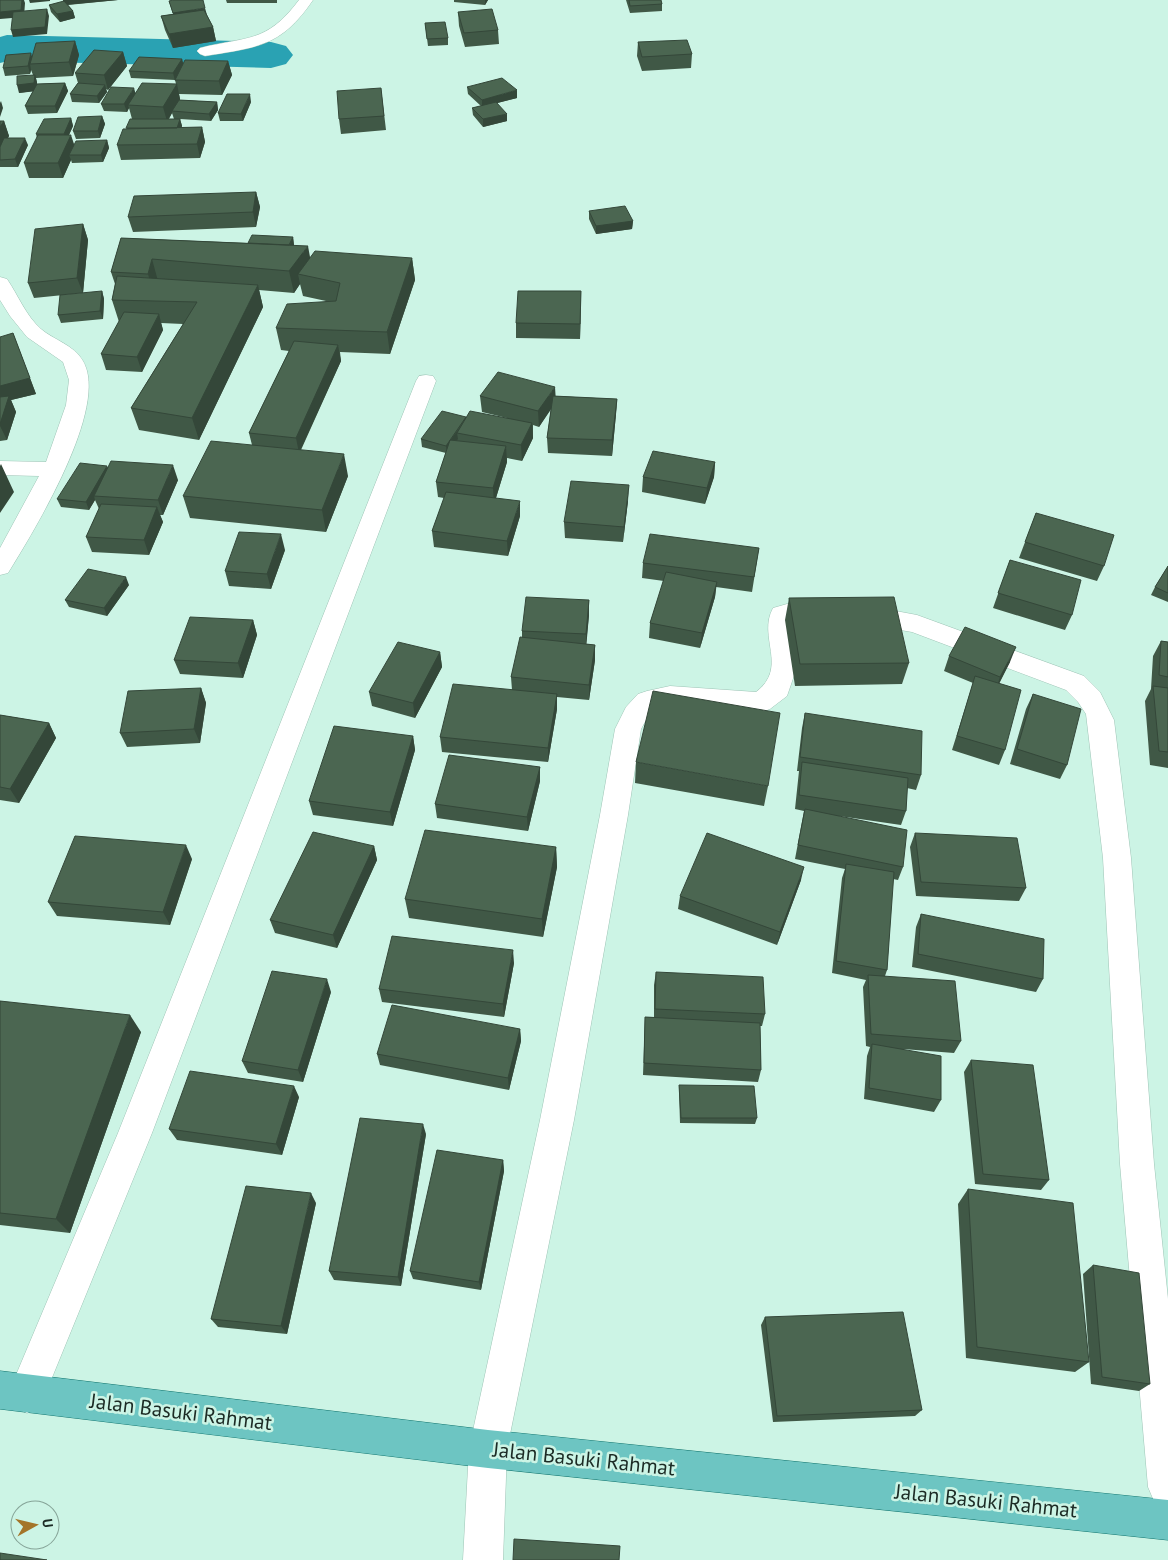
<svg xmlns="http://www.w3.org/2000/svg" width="1168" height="1560" viewBox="0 0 1168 1560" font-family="'PT Sans',sans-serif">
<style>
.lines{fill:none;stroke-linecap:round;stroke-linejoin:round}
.river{fill:#2aa2b3;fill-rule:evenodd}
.street-casing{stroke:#9ec4b6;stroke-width:1}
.primary-casing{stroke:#127670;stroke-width:1}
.street{fill:#fff;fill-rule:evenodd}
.primary{fill:#6dc5c2;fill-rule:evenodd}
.wall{fill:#405846;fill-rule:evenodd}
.shaded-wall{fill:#344739}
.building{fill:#4b6651;stroke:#344739}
.labels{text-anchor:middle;stroke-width:5;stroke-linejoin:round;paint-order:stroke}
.near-street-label{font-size:21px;fill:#1c2b25;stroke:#ccf4e5}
</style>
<rect width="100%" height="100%" fill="#ccf4e5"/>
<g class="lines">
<path class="river" d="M7 35 271 42 286 46 293 55 286 64 271 68 8 61 0 63V37Z"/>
<g class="street-casing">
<path id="street" d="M299 0H313C281 47 258 47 205 56L200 54 197 51 200 48C247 36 266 44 299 0Z
M0 277 7 279C18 295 26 316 41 329 54 340 74 345 83 361 110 407 34 531 8 573L0 575V548L39 476 0 475V461L46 462 66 405 69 380 63 362 27 337 10 316 0 300Z
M426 375 433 376 436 381 152 1133 40 1407 27 1413 14 1407 8 1394 118 1133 416 381 419 376Z
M810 601 869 606 917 615 1084 676 1100 692 1114 720 1131 858 1154 1164 1168 1299V1507L1154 1501 1148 1487 1120 1164 1103 858 1086 714 1078 702 1066 690 912 632 849 621 794 620 792 622 798 664 787 696 770 709 761 712 723 711 670 706 655 709 646 720 641 729 628 815 574 1120 507 1449 503 1560H463L469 1449 540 1120 600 815 615 729 626 707 638 694 647 691 670 686 756 692C789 667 757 637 773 608L794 602Z"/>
</g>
<g class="primary-casing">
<path id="primary" d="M0 1371 488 1430 1168 1500V1540L488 1468 0 1409Z"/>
</g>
<use href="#street" class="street"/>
<use href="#primary" class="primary"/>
</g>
<path class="wall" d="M63 0H118L68 5 73 11 75 18 60 22 51 12 49 5 63 2Z
M226 0H277V3H227Z
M454 0H488L485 5 454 2Z
M626 0H661L662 4V11L630 13Z
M169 1 207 15 213 27 216 41 173 48 165 30 161 16 173 14Z
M458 12 498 30 499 44 465 47 459 26Z
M425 23 448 38V45L428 46Z
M75 41 79 55 73 76 36 78 37 84 65 83 68 91 57 113 28 114 25 106 33 91 19 93 33 75 31 70 30 74 5 76 3 68 32 56Z
M638 42 692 54 691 68 642 71 637 56Z
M123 52 127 66 108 90 106 89 107 92 99 103 72 102 70 94 78 83 75 73Z
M182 59 183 64 228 61 232 75 222 95 179 94 180 99V100L217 102 218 110 211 121 180 119 182 126 181 128 202 127 205 142 200 158 121 160 117 145 132 119 129 108 127 112 104 111 101 104 135 93 176 84 175 80 131 78 129 71ZM172 113 174 119H169Z
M467 87 517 98 497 103 507 121 483 127 473 115 472 108 481 106 468 94Z
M381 88 386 130 341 134 339 119Z
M251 102 243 121H220L218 113Z
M102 116 105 124 100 138 76 139 73 131Z
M71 118 73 126 69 135 74 145 107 140 109 148 103 162 72 163 71 160 63 178H29L24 163 37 138 36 134Z
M0 121H4L9 136 8 138 28 145 18 167H0Z
M256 192 260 207 256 227 133 232 128 217Z
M589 211 633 221 632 229 596 234 589 219Z
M83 224 88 240 83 293 34 298 28 283Z
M293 237 294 246 310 258H412L415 280 390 354 340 352 341 361 301 450 348 476 326 532 190 518 183 496 252 445 249 433 289 351 281 350 276 328 326 301 303 296 300 284 294 293 259 290 263 307 199 440 139 430 131 408 183 324 161 323 163 330 142 372 106 370 101 354 119 322 112 300 115 284 111 272 121 238 248 243Z
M102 291 104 299 103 319 61 323 58 315Z
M581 291 580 339 516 338V323Z
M0 337 19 349 36 394 11 400 16 412 7 440 0 441Z
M480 396H555L617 399 616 414 612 456 548 453 547 438 551 408 539 427 533 425V438L522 461 507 458V462L496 498 520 516 508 556 434 547 432 531 444 498 438 497 436 482 446 453 422 447 421 439 466 417 507 418 482 412Z
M715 462 714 477 705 504 642 492 643 477Z
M108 467 178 480 163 515H160L163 522 149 555 92 552 86 537 99 509 95 500 89 510 61 507 57 499Z
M628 501 623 542 565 538 564 522Z
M1036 513 1104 566 1097 581 1019 558Z
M759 548 752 592 716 587 715 597 700 648 649 638 650 623 664 581 642 578 643 563Z
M285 550 271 589 229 586 225 571Z
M1010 560 1072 615 1065 630 993 608Z
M1168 566V602L1151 595 1155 587Z
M129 585 107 616 69 607 65 600Z
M789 598 909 663 902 684 795 686 785 620Z
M589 600V615L586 644 595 645V660L589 700 557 697V709L548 762 442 752 440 737 512 690 511 677 522 638V631Z
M253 620 257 635 243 678 180 674 174 660Z
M1161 641 1168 642V768L1150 765 1145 701 1151 689 1153 656Z
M440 652 442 667 415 718 372 706 369 692Z
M949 656 1010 662 999 683 1005 750 999 765 952 750 973 683 944 671Z
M201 688 206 703 200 743 127 747 120 733Z
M1033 694 1067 765 1060 779 1010 764 1026 709Z
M805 713 921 775 916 790 907 788 906 811 901 825 839 816 903 867 898 880 893 879 887 970 885 976 961 1041 954 1053 903 1049 941 1100 934 1112 864 1099 867 1056 870 1047 866 1046 863 987 866 980 832 973 842 878 845 869 795 859 804 811 795 809 799 771H797L802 728Z
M0 715 49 723 56 738 19 803 0 800Z
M413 736 415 750 393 826 313 815 309 801Z
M636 762 768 786 764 806 635 783Z
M540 767V781L528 831 437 818 435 804Z
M915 833 1026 888 1019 901 916 896 910 847Z
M374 846 377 860 337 948 275 933 270 920Z
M556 847 557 867 543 937 409 918 405 899Z
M192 859 170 925 57 916 48 902Z
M801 880 777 945 678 909 680 896Z
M921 914 1043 979 1036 992 912 967 916 927Z
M514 963 504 1017 382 1002 379 989Z
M656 972 765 1014 762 1026H760L761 1070 758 1082 643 1075 645 1017H654V985Z
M331 992 303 1082 248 1073 242 1061Z
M0 1001 141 1032 70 1233 0 1225Z
M520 1029 521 1041 509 1090 380 1065 377 1054Z
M971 1060 1049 1180 1041 1190 975 1184 964 1072Z
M679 1085 757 1118 755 1124 680 1123 679 1091Z
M299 1097 282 1155 177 1140 169 1129Z
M426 1134 401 1286 334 1280 329 1271Z
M503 1160 504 1171 481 1290 413 1279 410 1271Z
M968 1189 1089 1362 1075 1372 966 1358 958 1204Z
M316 1203 287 1334 218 1327 211 1319Z
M1093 1265 1150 1384 1139 1391 1091 1384 1083 1274Z
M765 1317 922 1410 915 1416 773 1422 761 1325Z"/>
<path class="shaded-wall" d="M22 0H24L25 3 24 17 0 19V12Z
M29 0H50V1L30 3Z
M63 0H118L64 5Z
M485 0H488L485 5Z
M205 8 207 15 174 20 173 13Z
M47 9 49 16 47 34 13 37 11 30Z
M73 11 75 18 60 22 57 14Z
M213 27 216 41 173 48 169 34Z
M75 41 79 55 73 76 69 62Z
M123 52 127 66 108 90 104 75Z
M31 53 33 60 30 64 31 70 30 74 28 66Z
M182 59 184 67 175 81 173 73Z
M228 61 232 75 222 95 219 81Z
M35 75 37 82V91L19 93 17 85Z
M65 83 68 91 57 113 55 106Z
M177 84 180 99 173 111H172V113L167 121 163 107Z
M105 85 107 92 99 103 97 96Z
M134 88 136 95 128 105 129 108 127 112 124 104Z
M517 90V98L482 107V100Z
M250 94 251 102 243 121 241 114Z
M1 101 3 108 0 117V103Z
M217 102 218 110 211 121 209 114Z
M507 114V121L483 127V119Z
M102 116 105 124 100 138 98 131Z
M71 118 73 126 66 141 64 134Z
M180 119 182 126 177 140 175 133Z
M4 121 9 136 0 150V127Z
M202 127 205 142 200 158 197 144Z
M71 135 76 150 69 155 71 160 63 178 58 163Z
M25 138 28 145 18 167 15 159Z
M107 140 109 148 103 162 101 155Z
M256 192 260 207 256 227 253 212Z
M633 221 632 229 596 234V226Z
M83 224 88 240 83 293 77 278Z
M293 237 294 245 287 264 285 256Z
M308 246 312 268 298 274 300 284 294 293 289 271Z
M412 258 415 280 390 354 387 332Z
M152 259 158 281 154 296 148 274Z
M258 285 263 307 199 440 192 418Z
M102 291 104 299 103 319 100 311Z
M581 291V306L580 339V324Z
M159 314 163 330 142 372 137 357Z
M13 333 36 394 11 400 16 412 7 440 0 426V386Z
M338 345 341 361 299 453 296 438Z
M555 387 556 402 539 427 538 411Z
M617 399 616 414 612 456V440Z
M467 418 457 433 458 439 447 454 446 446Z
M532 423 533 438 522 461 521 445Z
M506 446 507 462 494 504 493 488Z
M344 454 348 476 326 532 322 510Z
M715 462 714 477 705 504 707 488Z
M1 464 14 492 0 513V466Z
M173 465 178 480 163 515 158 500Z
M107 466 110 473 94 496 95 500 89 510 86 502Z
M629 485 628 501 623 542 624 527Z
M520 501V516L508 556 507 541Z
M157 507 163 522 149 555 144 540Z
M281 534 285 550 271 589 267 574Z
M126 577 129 585 107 616 104 608Z
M717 582 715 597 700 648 702 633Z
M589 600V615L586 649V634Z
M253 620 257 635 243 678 238 663Z
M595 645V660L589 700V685Z
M1016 647 1010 662 995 692 1000 677Z
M440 652 442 667 415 718 413 703Z
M201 688 206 703 200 743 194 729Z
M557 694V709L548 762V748Z
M49 723 56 738 19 803 10 789Z
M413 736 415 750 393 826 390 812Z
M540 767V781L528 831 527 817Z
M186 845 192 859 170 925 163 912Z
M374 846 377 860 337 948 333 935Z
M556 847 557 867 543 937 542 919Z
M804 867 801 880 777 945 780 932Z
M513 950 514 963 504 1017 503 1004Z
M327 979 331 992 303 1082 298 1070Z
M130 1015 141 1032 70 1233 56 1219Z
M520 1029 521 1041 509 1090 508 1078Z
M294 1086 299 1097 282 1155 276 1144Z
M423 1124 426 1134 401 1286 398 1277Z
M503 1160 504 1171 481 1290 479 1282Z
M311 1193 316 1203 287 1334 281 1326Z"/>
<path class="building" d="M0 0H22L21 10 0 12Z
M173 0H203L205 8 173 13 169 1Z
M629 0H661L662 4 630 6Z
M64 1 73 11 57 14 49 5Z
M47 9 45 27 11 30 13 12Z
M492 9 498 30 464 33 458 12Z
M204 10 213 27 169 34 161 16Z
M445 22 448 38 427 39 425 23Z
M687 40 692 54 642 57 638 42Z
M75 41 69 62 30 64 36 43Z
M94 50 123 52 104 75 75 73Z
M31 53 28 66 3 68 6 55Z
M139 57 182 59 173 73 129 71Z
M185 60 228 61 219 81 175 80Z
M35 75 34 83 17 85V76Z
M502 78 517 90 482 100 467 87Z
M65 83 55 106H25L37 84Z
M78 83 105 85 97 96 70 94Z
M142 83 177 84 163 107 128 105Z
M111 87 134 88 124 104H101Z
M381 88 384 116 339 119 337 91Z
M227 94H250L241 114 218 113Z
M179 100 217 102 209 114 172 111Z
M496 102 507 114 483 119 472 108Z
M102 116 98 131H73L78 117Z
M71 118 64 134H36L44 119Z
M130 119H180L177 128H126Z
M0 121H4L0 127Z
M202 127 197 144 117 145 123 129Z
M38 135H71L58 163H24Z
M4 138H25L15 159 0 160V147Z
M107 140 101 155H69L76 141Z
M256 192 253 212 128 217 134 196Z
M625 206 633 221 596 226 589 211Z
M83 224 77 278 28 283 35 229Z
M252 235 293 237 289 245 248 243Z
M121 238 308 246 289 271 152 259 148 274 111 272Z
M315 251 412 258 387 332 276 328 287 304 336 301 340 283 298 274Z
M117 276 258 285 192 418 131 408 197 302 112 300Z
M102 291 100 311 58 315 60 295Z
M518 291H581L580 324 516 323Z
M124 312 159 314 137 357 101 354Z
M13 333 30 378 0 386V337Z
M294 341 338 345 296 438 249 433Z
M498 372 555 387 538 411 480 396Z
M9 396 0 424V397Z
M553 396 617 399 612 440 547 438Z
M442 411 466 417 446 446 421 439Z
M470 411 532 423 521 445 457 433Z
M450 440 506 446 493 488 436 482Z
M211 441 344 454 322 510 183 496Z
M653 451 715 462 707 488 643 477Z
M111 461 173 465 158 500 94 496Z
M80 463 107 466 86 502 57 499Z
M571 481 629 485 624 527 564 522Z
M446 492 520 501 507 541 432 531Z
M101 504 157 507 144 540 86 537Z
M1036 513 1114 535 1104 566 1025 542Z
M239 532 281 534 267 574 225 571Z
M650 534 759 548 754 577 643 563Z
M1010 560 1081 580 1072 615 998 593Z
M1168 566V593L1155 587Z
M88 569 126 577 104 608 65 600Z
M666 572 717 582 702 633 650 623Z
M526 597 589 600 586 634 522 631Z
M894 597 909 663 800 664 789 598Z
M190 617 253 620 238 663 174 660Z
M965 627 1016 647 1000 677 949 656Z
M520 637 595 645 589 685 511 677Z
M1161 641 1168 642V677L1159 675Z
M398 642 440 652 413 703 369 692Z
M975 676 1021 690 1005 750 957 736Z
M453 684 557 694 548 748 440 737Z
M1153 686 1168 688V752L1159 751Z
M201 688 194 729 120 733 128 691Z
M653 691 780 713 768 786 636 762Z
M1033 694 1081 709 1067 765 1017 749Z
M805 713 922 731 921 775 800 757Z
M0 715 49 723 10 789 0 787Z
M334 726 413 736 390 812 309 801Z
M449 755 540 767 527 817 435 804Z
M802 762 908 778 906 811 799 795Z
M805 809 907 830 903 867 798 845Z
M425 830 556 847 542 919 405 899Z
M313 832 374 846 333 935 270 920Z
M707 833 804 867 780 932 680 896Z
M915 833 1017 838 1026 888 921 882Z
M75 836 186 845 163 912 48 902Z
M846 864 894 872 887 970 836 961Z
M921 914 1044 939 1043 979 918 954Z
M392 936 513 950 503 1004 379 989Z
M272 971 327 979 298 1070 242 1061Z
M656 972 763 977 765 1014 655 1009Z
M868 975 955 981 961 1041 871 1034Z
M0 1001 130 1015 56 1219 0 1213Z
M392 1005 520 1029 508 1078 377 1054Z
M645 1017 760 1023 761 1070 644 1063Z
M872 1044 941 1056V1100L869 1088Z
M971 1060 1033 1065 1049 1180 983 1174Z
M190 1071 294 1086 276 1144 169 1129Z
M679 1085 754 1086 757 1118H681Z
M360 1118 423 1124 398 1277 329 1271Z
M437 1150 503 1160 479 1282 410 1271Z
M246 1186 311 1193 281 1326 211 1319Z
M968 1189 1073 1203 1089 1362 977 1347Z
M1093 1265 1139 1273 1150 1384 1102 1377Z
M903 1312 922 1410 777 1416 765 1317Z
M514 1539 620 1546 619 1560H513Z
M0 1553 47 1560H0Z"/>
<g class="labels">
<g class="near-street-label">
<text transform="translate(181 1412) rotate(7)" y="7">Jalan Basuki Rahmat</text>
<text transform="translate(584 1459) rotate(6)" y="7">Jalan Basuki Rahmat</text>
<text transform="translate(986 1501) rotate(6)" y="7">Jalan Basuki Rahmat</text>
</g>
</g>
<g transform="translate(35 1525) rotate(82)"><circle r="24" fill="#ccf4e5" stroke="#86a498"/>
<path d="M0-4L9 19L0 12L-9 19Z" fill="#a47529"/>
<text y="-8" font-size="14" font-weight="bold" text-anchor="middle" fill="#1c2b25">U</text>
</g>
</svg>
